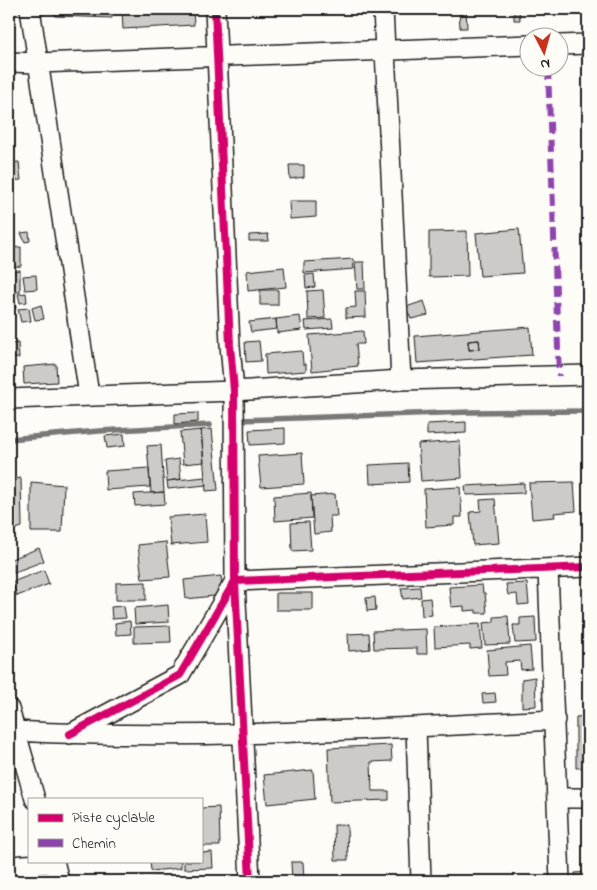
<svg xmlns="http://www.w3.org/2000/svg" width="597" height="890" viewBox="0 0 597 890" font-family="'Indie Flower',sans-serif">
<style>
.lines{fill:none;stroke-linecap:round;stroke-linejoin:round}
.stream{stroke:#797876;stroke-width:5.5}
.building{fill:#cccbc8;stroke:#1c1c1c;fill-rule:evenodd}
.street-casing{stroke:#1c1c1c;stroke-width:22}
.street{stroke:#fdfcf7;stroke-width:19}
.quiet{stroke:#8e44ad;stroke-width:6;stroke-dasharray:12 6;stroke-linecap:butt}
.cycleway-casing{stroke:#fdfcf7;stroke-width:11}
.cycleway{stroke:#d6006c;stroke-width:8}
</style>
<rect width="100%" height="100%" fill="#fdfcf7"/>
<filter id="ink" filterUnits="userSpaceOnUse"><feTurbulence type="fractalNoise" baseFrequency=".02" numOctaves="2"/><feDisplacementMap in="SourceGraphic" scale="10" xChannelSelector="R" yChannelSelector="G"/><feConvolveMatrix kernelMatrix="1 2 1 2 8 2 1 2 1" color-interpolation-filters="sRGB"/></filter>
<g filter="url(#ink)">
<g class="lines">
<path class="stream" d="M238 420 470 412 588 411
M9 439 99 431 210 425"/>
</g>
<path class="building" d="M54 9H113L112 18 55 16Z
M122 9H193L194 25 123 29Z
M459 9H466L467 28H460Z
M514 9H519L520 20H514Z
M19 162 21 180 9 181V163Z
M289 165H304V177L290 179Z
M289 201H316V217L290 219Z
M519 229 523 273 480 276 476 233Z
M467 231 468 276 429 277V232Z
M29 232 30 241 25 242 21 233Z
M268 234 269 241H249V235Z
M21 247V266L9 267V248Z
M353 259 354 269 304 273V262Z
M355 262H364L365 289H357Z
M284 267 286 287 248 291 247 271Z
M20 270V292H9V271Z
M314 274 315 287 306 288 305 275Z
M36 275 37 289 25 290 23 276Z
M260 290H278V305H260Z
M323 290 325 318 308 319 307 291Z
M355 291H365L366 317 346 318V308L356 307Z
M26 293 27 302 20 303 18 294Z
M13 295 16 308 9 309V296Z
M424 301 428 315 411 319 406 307Z
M41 305 44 319 35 320 32 308Z
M29 308 31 321 21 322 18 309Z
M300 316 302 330 277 333 276 319Z
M276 319 277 329 251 332 249 322Z
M332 319 333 328 306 330 305 321Z
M530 327 532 355 417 363 415 336ZM479 340 480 349 469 350 468 341Z
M363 331 364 344H356L358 366 312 371 309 335Z
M479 340 480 349 469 350 468 341Z
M259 341 261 361 246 362 245 342Z
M18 343 19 358 9 359V344Z
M302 351 303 364H306V371L266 374 265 354Z
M56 364 57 382 24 384 23 367Z
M198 413V422L175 424V414Z
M466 422V433L427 435V424Z
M285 428V443L250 445 249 430Z
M212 429 218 490 206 491 201 430Z
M201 430 204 462 183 464 180 432Z
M124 434 125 446 107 448 105 436Z
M460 441 462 478 421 481 418 444Z
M161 445 164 492 151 493 147 446Z
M302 453 304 484 261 487 258 456Z
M179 459 181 479 167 481 165 461Z
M408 463 409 482 370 484 369 465Z
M149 468 150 487 106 490 105 471Z
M205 477 206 485 168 489 167 481Z
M21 478 22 527 9 531V480Z
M31 482 64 485 62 532H31Z
M574 482 576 511 554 513 555 517 532 519 529 483Z
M524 483V493L466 495 465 486Z
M460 487 462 517H454V525L426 527 424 489Z
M164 492 165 504 135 506 134 494Z
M311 493 312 518 275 521 274 496Z
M335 494 337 516H330L331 532 314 534 311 496Z
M495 499 499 543 473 545 470 512 481 511 480 500Z
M205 514 207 542 171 545 168 517Z
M309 522 311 550 292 551 291 523Z
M166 542 170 577 142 579 138 545Z
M39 548 44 561 12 573 9 560Z
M44 570 49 584 17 596 12 582Z
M221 576 223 595 186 599 184 580Z
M146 582V600H116V583Z
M527 583 529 604 518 605 517 594 508 595 506 584Z
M482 585 483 593H485L487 613H476V610L464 611V606L451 607 449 587Z
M420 587 421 597 403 599 401 588Z
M276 593H313V610H276Z
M375 597 376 610 367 611 366 598Z
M430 598 432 615 422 616 421 599Z
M168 605 169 622 135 624 134 608Z
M124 606 126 618 112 619 111 607Z
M508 616 510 644 485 645 483 623 494 622V617Z
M535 617 536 642 515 643 513 625H520V618Z
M130 621 131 634 116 635 115 623Z
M480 624 482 648 470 649V645L435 647 434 627Z
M170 626 171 642 134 643V627Z
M426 629 427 654H417V648L374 649 373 631Z
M369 633 370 649 349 651 348 634Z
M530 646 532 669 521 670 520 661 505 662 506 675 489 676 487 650Z
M535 677 536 706 522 707V679Z
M495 693 496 702 483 703 482 694Z
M588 716V767L576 768V717Z
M391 745 392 761 371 762 372 791H389V800L330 802 328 748Z
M313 770 315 799 267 804 264 775Z
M219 807 220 846H201V808Z
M334 825H347L348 860H335Z
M212 852 213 868 184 869V861H201V853Z
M150 861H181V868L151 871Z
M291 862H303L304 881H292Z
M588 872V881H576L575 873Z
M234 876V881H217V877Z
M169 877V881H153L152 878Z
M152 878 153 881H130V880Z"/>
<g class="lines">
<g class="street-casing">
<path id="street" d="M30 9 89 395
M215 9 230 345 234 391 235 581 250 881
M383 9 401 380
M560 45 588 44
M9 62 38 63 530 45
M9 399 234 391 401 380 588 375
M548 569 560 881
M9 709 35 799
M416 727 421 881
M15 731C195 741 375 729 555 720
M70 734 180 675 235 581 588 567
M557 798H588
M54 861 59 881
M9 866 54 863"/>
</g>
<use href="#street" class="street"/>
<path class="quiet" d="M548 68 559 376"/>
<g class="cycleway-casing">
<path id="cycleway" d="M215 9 230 345 234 391 235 581 250 881
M70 734 180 675 235 581 588 567"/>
</g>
<use href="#cycleway" class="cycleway"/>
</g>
</g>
<rect width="597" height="890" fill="none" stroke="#fdfcf7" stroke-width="30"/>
<rect x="15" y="15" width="567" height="860" fill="none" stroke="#1c1c1c" stroke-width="2" filter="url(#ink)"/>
<rect x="28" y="798" width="175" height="65" fill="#fdfcf7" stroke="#a3a29f"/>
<rect x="38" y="814" width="25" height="8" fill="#d6006c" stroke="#a3a29f"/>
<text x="72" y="822" font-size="15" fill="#1c1c1c">Piste cyclable</text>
<rect x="38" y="839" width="25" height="8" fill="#8e44ad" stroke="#a3a29f"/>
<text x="72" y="848" font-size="15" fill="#1c1c1c">Chemin</text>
<g transform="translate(544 52) rotate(174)"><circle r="24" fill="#fdfcf7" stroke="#a3a29f"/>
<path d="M0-4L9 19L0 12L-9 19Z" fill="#c8321e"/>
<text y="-8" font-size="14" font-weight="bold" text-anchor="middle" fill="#1c1c1c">N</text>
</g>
</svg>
